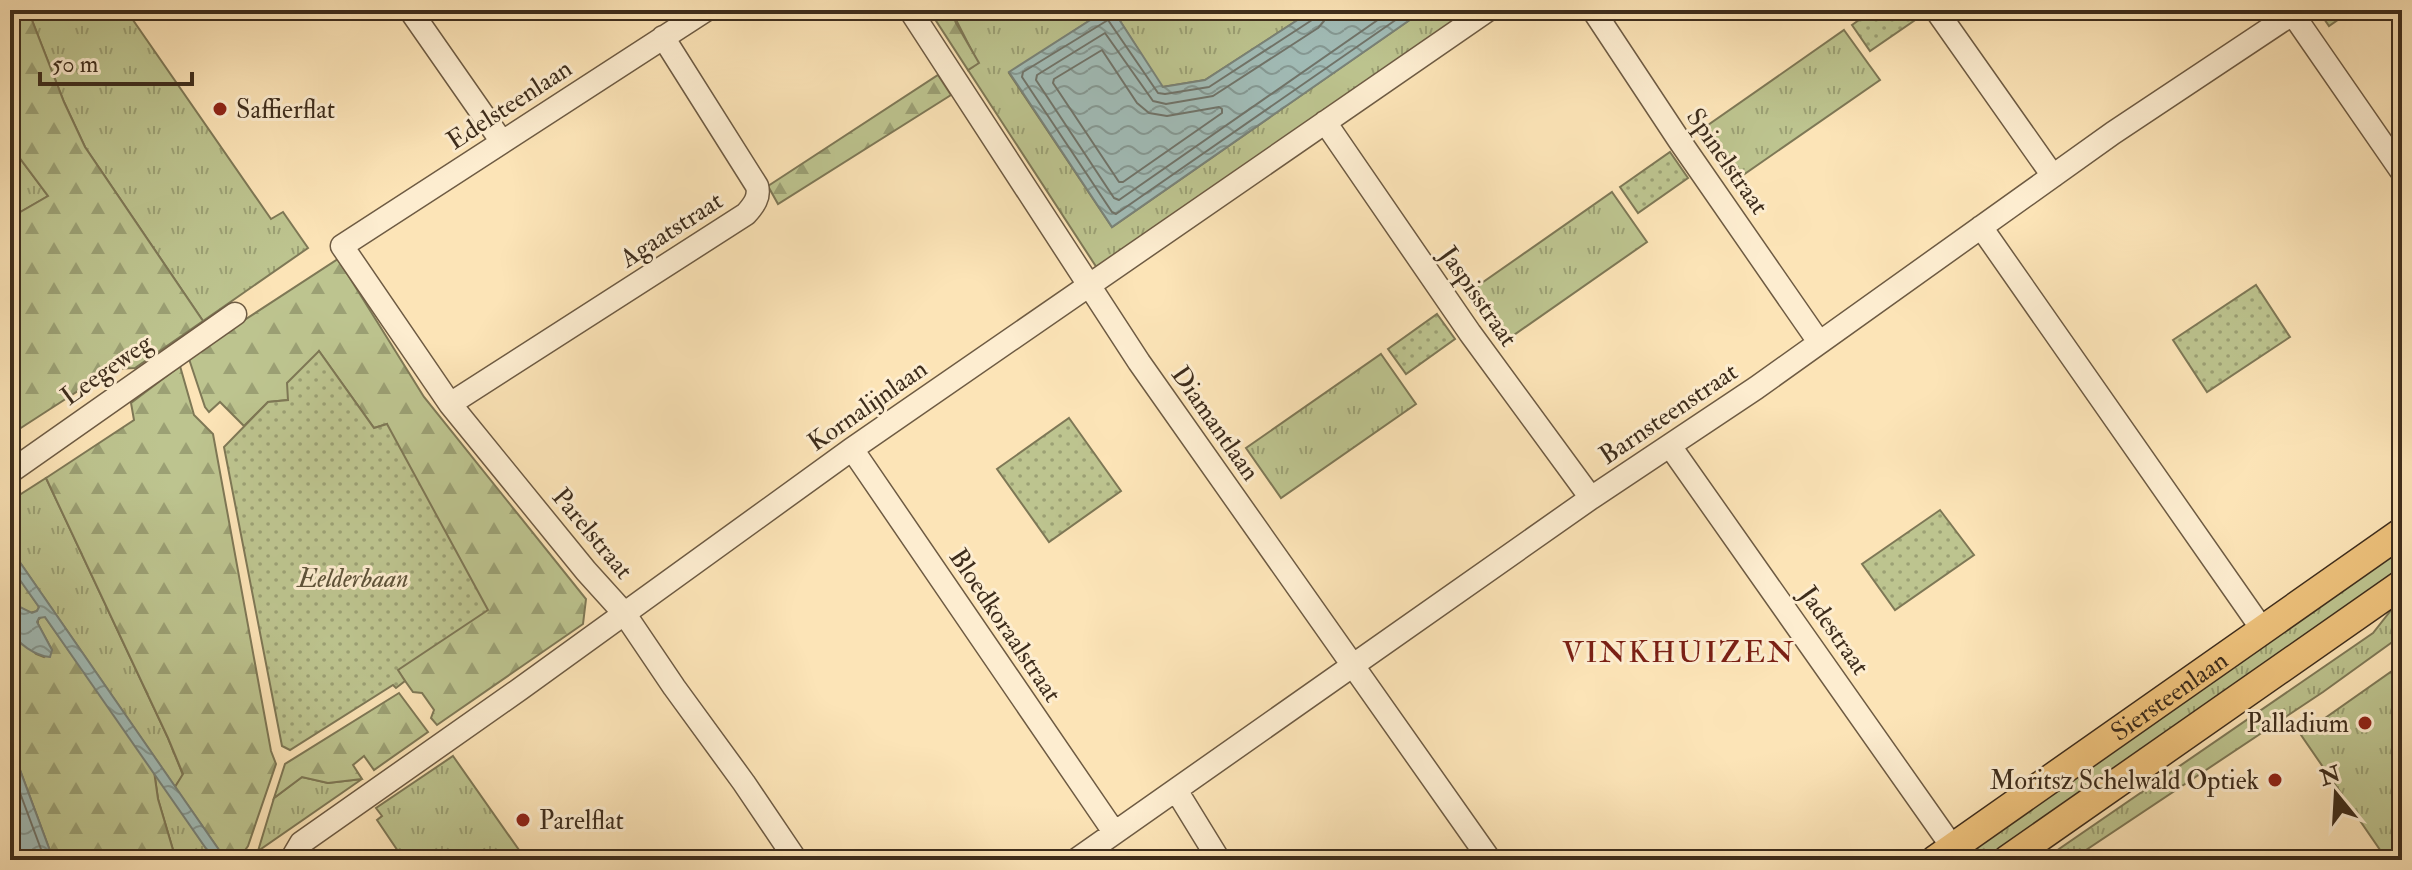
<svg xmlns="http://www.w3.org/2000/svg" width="2412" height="870" viewBox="0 0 2412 870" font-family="'IM FELL Double Pica',serif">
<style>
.grass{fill:url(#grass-tufts);stroke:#7e7856;stroke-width:2}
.forest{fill:url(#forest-firs);stroke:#7e7856;stroke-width:2}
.park{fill:url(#park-dots);stroke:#7e7856;stroke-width:2}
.water{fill:url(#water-waves);stroke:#798379;stroke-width:2}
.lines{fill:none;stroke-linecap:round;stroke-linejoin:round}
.shore{stroke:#70746a;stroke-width:2}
.minor-casing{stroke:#6e5b43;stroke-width:25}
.major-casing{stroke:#3e2d1c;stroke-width:31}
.minor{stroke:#fdedd0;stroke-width:22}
.major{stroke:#eec27c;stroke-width:28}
.poi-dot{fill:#8f2418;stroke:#fdedd0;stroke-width:3}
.labels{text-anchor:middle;stroke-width:6;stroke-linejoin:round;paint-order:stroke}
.street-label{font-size:26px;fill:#3e2d1c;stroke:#fdedd0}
.poi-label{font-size:26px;fill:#3e2d1c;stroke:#fdedd0;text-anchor:start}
.park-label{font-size:26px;font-style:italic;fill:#5e5339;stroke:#fdedd0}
.quarter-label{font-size:30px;letter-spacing:2px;fill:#7a1f14;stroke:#fdedd0}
</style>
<defs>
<pattern id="grass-tufts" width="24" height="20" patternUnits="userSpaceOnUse" patternTransform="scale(2)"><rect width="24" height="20" fill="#bdc48f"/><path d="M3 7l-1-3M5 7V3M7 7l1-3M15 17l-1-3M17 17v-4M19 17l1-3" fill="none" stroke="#9ba074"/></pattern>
<pattern id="forest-firs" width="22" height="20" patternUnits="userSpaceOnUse" patternTransform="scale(2)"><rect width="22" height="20" fill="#bdc48f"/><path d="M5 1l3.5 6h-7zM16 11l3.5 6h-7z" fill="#9ba074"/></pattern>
<pattern id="park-dots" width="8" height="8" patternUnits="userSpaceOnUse" patternTransform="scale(2)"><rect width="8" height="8" fill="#bdc48f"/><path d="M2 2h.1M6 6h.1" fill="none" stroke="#9ba074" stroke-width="1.8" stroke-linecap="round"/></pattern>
<pattern id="water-waves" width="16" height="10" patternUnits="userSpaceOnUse" patternTransform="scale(2)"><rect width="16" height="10" fill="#a1bcb7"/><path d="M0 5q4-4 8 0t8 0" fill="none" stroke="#859994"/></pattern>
</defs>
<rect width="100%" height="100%" fill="#fce4b7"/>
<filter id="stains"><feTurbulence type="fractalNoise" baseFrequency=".0025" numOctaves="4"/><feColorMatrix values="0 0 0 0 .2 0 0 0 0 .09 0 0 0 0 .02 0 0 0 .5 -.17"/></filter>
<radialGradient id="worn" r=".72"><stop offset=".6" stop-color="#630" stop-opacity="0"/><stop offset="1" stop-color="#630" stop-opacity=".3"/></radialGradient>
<path class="grass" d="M28 10H126L271 219 283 212 308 248 203 321 85 147 64 102Z
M951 10H1106L1009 73 1112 227 1424 10H1471L1097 268 968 70 978 63Z
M1113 10H1313L1205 80 1162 87Z
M1844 30 1880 80 1733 182 1698 132Z
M10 145 48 196 10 218Z
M1612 192 1647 242 1501 344 1466 294Z
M1381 354 1416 404 1281 498 1246 448Z
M46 478 168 738 183 775 175 787 10 548V501Z
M2402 542V576L1997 860H1948Z
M2402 602V635L2323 692 2071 860H2043L2373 633 2392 609Z
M2402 664V860H2387L2301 735Z
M453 756 526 860H404L377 820 382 816 376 808Z
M154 771 214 860H176L158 799Z
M302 777 328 783 362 779 258 851 274 798Z"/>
<path class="forest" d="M10 10H28L64 102 85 147 203 321 135 368 112 369 10 435V218L48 196 10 145Z
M929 10H951L956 23 979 63 968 70Z
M2318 10H2352L2329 26Z
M938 75 951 95 778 204 768 186Z
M338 259 424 397 586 599 583 624 437 725 431 718 434 710 422 693 413 692 398 671 387 424 374 428 319 351 288 400 268 402 244 426 220 402 209 412 205 407 189 359 226 332Z
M180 366 194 415 213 434 271 751 276 764 248 846 238 860H226L175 787 183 774 168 738 46 478 134 420 131 403Z
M10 565 39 607 37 611 30 613 18 606 10 609Z
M42 616 45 617 154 771 158 799 176 860 53 859 10 743V626L36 654 44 657 52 650 38 624V620Z
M399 693 428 732 374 770 364 756 353 765 362 779 328 783 302 777 274 798 285 764Z"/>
<path class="park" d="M1873 10H1917L1921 16 1870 51 1852 25Z
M1670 152 1688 178 1638 213 1620 187Z
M2256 285 2290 337 2207 392 2173 340Z
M1437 314 1455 339 1406 374 1388 349Z
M319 351 374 428 387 424 488 610 398 670 405 681 396 688 393 685 290 750 282 746 224 447 268 402 288 400 287 383Z
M1069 418 1121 491 1049 542 997 469Z
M1940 510 1974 555 1895 610 1862 564Z"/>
<path class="water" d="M1106 10H1113L1163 87 1205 80 1313 10H1424L1112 227 1009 72Z
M10 548 226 860H214L45 617 39 618 37 622 52 650 50 657C36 656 17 644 11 630 9 623 10 615 10 609L18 606 32 613 37 611 39 607 10 566Z
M10 743 53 859V860H24L10 820Z"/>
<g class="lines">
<path class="shore" d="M1316 10 1312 20 1209 87 1165 94 1158 93 1108 20 1023 72 1022 77 1112 212 1116 214 1410 10
M1326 10 1324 21 1318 28 1213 96 1166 104 1153 101 1105 33 1037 75 1036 80 1114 198 1119 200 1392 10
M1102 50 1137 103 1149 113 1167 116 1219 107 1222 109V113L1123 182H1119L1053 83 1054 79Z
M10 766 45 860"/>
<g class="minor-casing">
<path id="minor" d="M410 10 502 142
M706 10 342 246 450 404 586 571 624 613 674 687 744 783 796 860
M910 10 1139 362 1490 860
M1593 10 1679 140 1819 342
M1936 10 2053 176
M2290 10 2402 172
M1325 122 1470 333 1591 498
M1981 227 2262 629
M450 404 746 214C754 205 760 197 757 186L663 37
M1670 446 1953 848
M852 449 1114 832
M10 472 235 314
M1176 790 1219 860
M291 860 301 843 520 689 852 449 1488 10
M1076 860 1591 498 1756 388 2113 133 2292 14"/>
</g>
<g class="major-casing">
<g id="major">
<path id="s1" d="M1935 860 2402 532"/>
<path d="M2007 860 2402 584"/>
</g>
</g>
<use href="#minor" class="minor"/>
<use href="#major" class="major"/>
</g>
<g class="poi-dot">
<circle cx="220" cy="109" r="8"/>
<circle cx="2365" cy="723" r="8"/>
<circle cx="2275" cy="780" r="8"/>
<circle cx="523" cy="820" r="8"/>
</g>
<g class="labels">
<g class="street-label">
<text transform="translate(509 104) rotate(-33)" y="9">Edelsteenlaan</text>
<text transform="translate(1728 161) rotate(55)" y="9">Spinelstraat</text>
<text transform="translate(671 229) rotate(-33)" y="9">Agaatstraat</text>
<text transform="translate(1479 296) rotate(55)" y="9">Jaspisstraat</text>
<text transform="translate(106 369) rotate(-35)" y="9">Leegeweg</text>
<text transform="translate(867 405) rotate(-35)" y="9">Kornalijnlaan</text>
<text transform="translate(1668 413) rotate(-34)" y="9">Barnsteenstraat</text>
<text transform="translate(1216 423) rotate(55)" y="9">Diamantlaan</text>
<text transform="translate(593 533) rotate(50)" y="9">Parelstraat</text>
<text transform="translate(1006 625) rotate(56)" y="9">Bloedkoraalstraat</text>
<text transform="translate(1835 630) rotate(55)" y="9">Jadestraat</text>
<text dy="9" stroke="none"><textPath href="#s1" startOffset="286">Siersteenlaan</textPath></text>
</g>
<g class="poi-label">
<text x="236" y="118">Saffierflat</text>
<text x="2349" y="732" text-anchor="end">Palladium</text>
<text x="2259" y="789" text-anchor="end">Moritsz Schelwald Optiek</text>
<text x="539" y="829">Parelflat</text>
</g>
<g class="park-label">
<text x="353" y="587">Eelderbaan</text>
</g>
<g class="quarter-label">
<text x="1679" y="662">VINKHUIZEN</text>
</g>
</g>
<rect width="2412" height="870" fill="none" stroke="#fce4b7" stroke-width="40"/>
<rect x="12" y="12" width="2388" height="846" fill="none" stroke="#3e2d1c" stroke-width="4"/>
<rect x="20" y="20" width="2372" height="830" fill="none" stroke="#3e2d1c" stroke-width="2"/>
<g transform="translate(2336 794) rotate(342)" stroke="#fdedd0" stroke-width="6" paint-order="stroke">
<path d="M0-6L14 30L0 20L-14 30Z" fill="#3e2d1c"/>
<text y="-12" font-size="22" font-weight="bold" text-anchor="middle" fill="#3e2d1c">N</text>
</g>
<path d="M40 72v12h152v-12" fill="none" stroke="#3e2d1c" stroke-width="4"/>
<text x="52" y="72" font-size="24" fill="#3e2d1c" stroke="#fdedd0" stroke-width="6" paint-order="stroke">50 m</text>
<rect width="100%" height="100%" filter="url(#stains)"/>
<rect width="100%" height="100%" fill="url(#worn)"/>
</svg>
